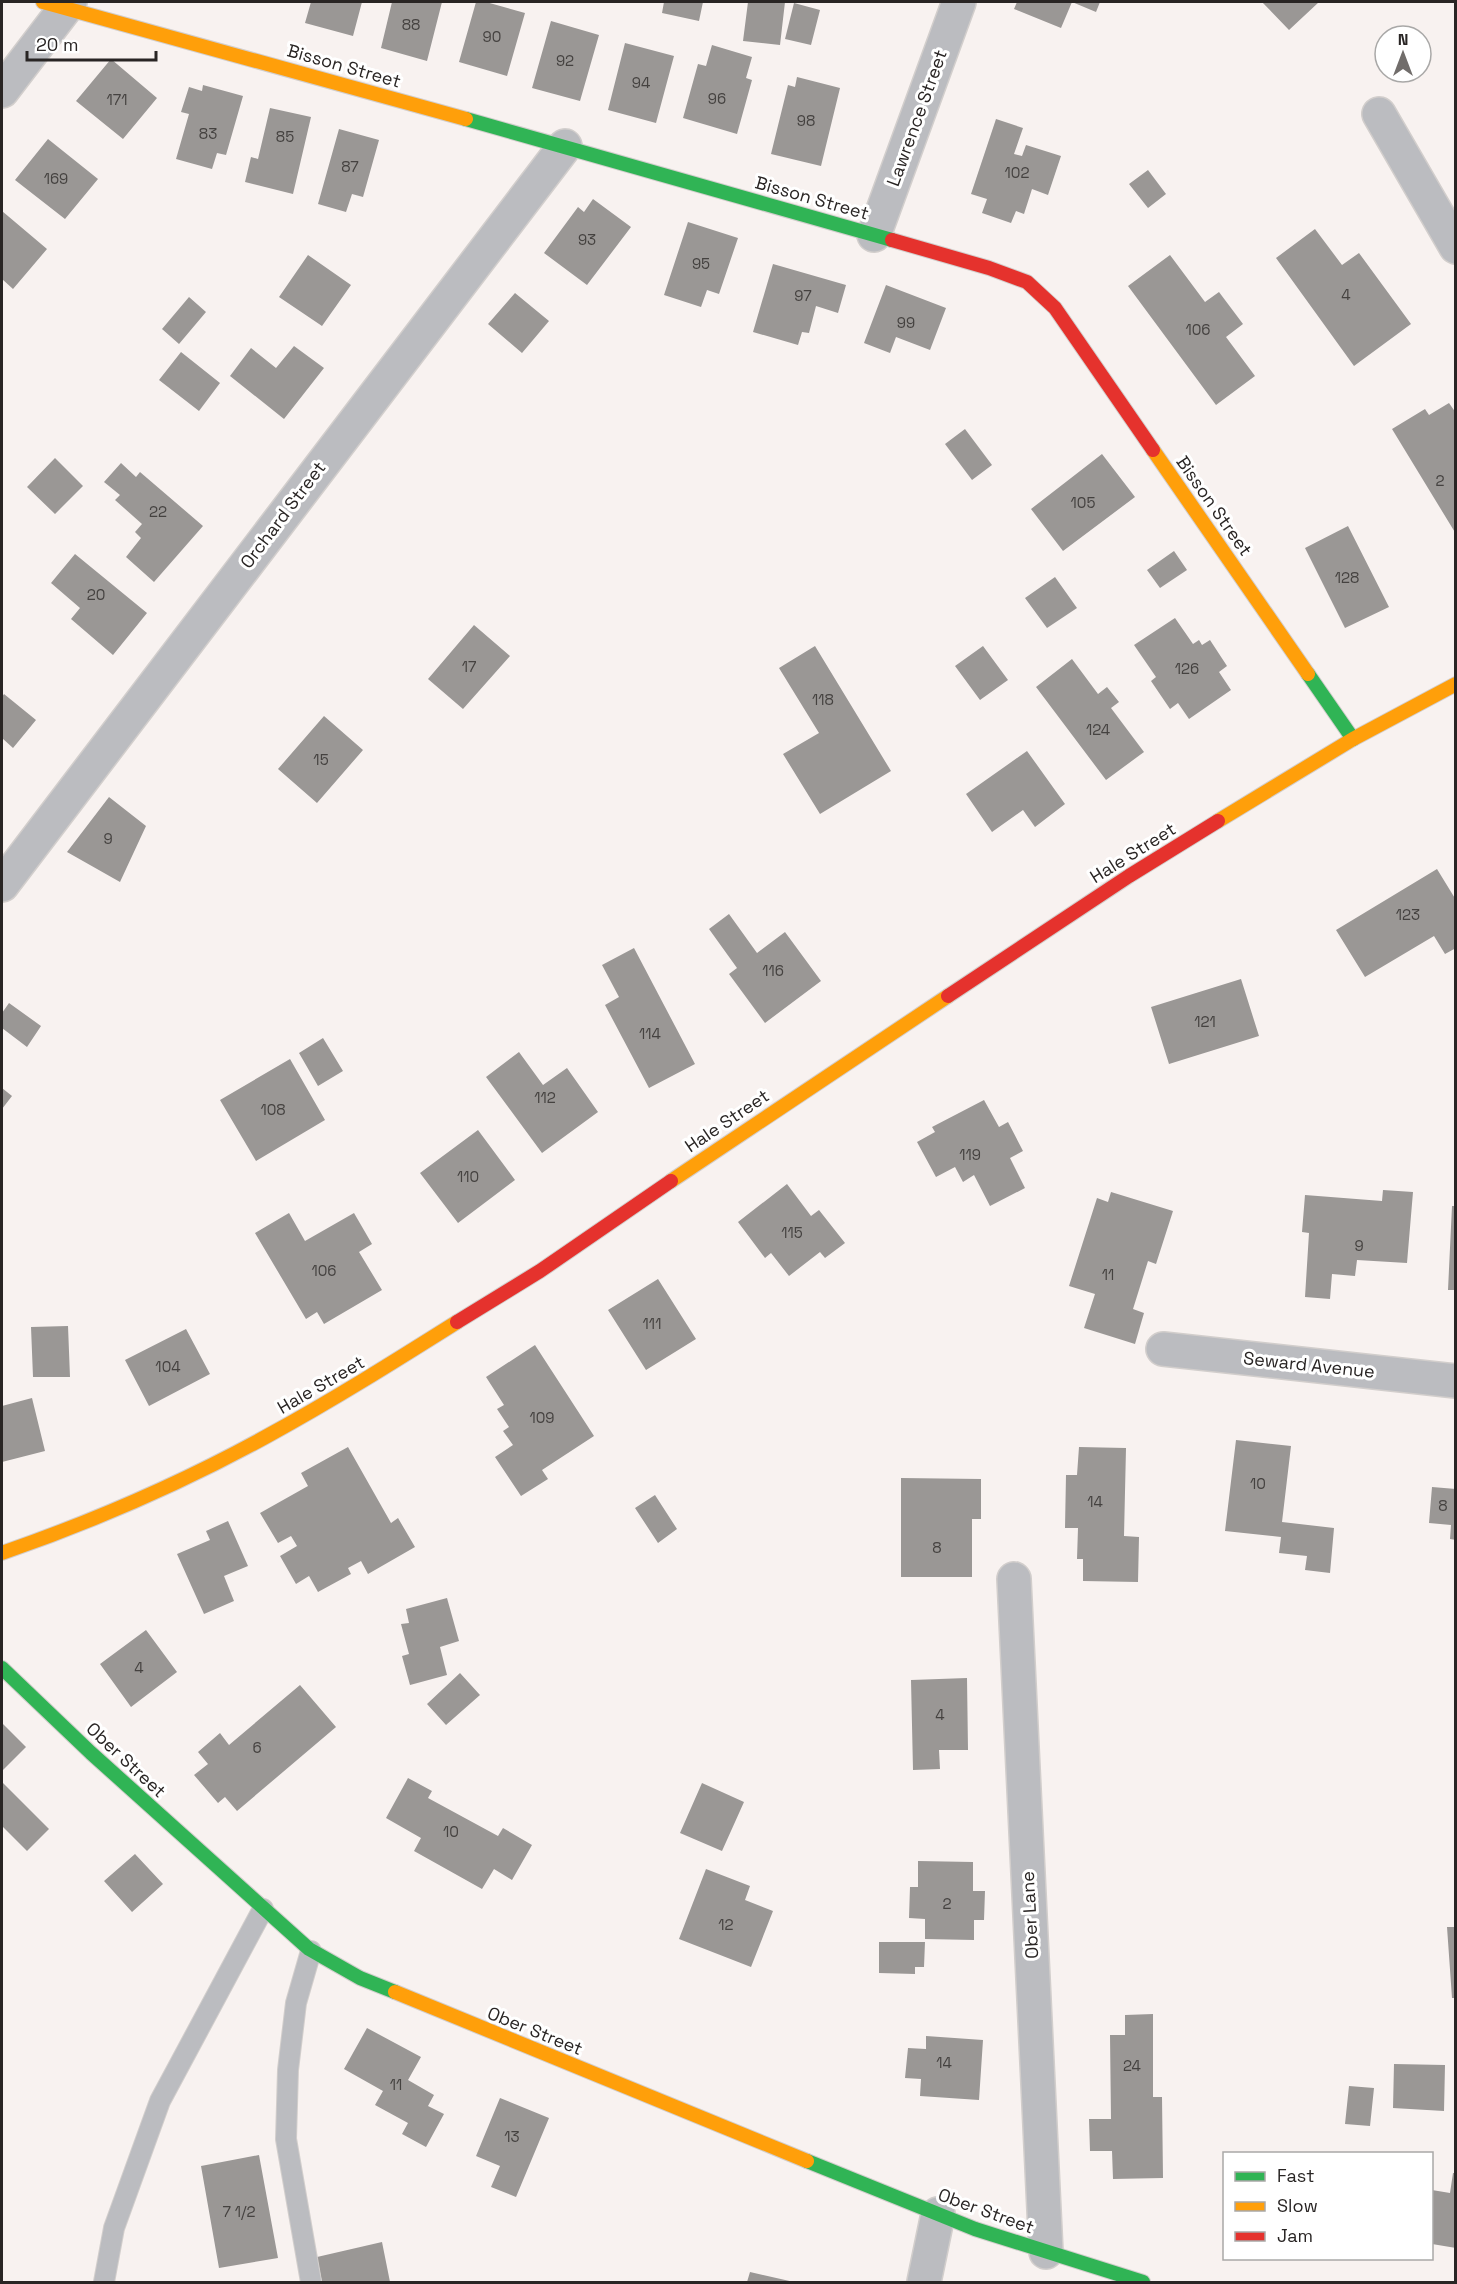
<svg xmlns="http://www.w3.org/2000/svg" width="1457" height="2284" viewBox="0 0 1457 2284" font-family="'Space Grotesk',sans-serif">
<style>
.building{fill:#9a9795}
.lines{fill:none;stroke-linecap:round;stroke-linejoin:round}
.lane-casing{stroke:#d2cecc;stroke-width:22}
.street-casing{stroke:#d2cecc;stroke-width:36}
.fast-casing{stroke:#d2cecc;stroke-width:16}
.slow-casing{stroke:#d2cecc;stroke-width:16}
.jam-casing{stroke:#d2cecc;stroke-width:16}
.lane{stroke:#bbbcc0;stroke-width:20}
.street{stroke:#bbbcc0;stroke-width:33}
.fast{stroke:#30b455;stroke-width:14}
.slow{stroke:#ff9f0a;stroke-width:14}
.jam{stroke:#e5322d;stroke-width:14}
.labels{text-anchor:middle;stroke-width:6;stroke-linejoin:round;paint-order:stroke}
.number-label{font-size:15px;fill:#454240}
.street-label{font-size:18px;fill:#292524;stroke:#fff}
</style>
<rect width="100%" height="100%" fill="#f8f2f0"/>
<path class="building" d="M311 2H362L353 36 305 23Z
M392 2H442L427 61 381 48Z
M476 2H486L525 13 507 76 459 62Z
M664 2H703L699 21 662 13Z
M748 2H785L780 45 743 41Z
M1017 2H1100L1096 12 1072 2 1061 28 1014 9Z
M1262 2H1319L1289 30Z
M794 3 820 10 811 45 785 39Z
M551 21 599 35 580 101 532 88Z
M625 43 674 56 656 123 608 110Z
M712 45 752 57 746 78 752 80 737 134 683 118 698 64 706 66Z
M111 59 157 98 123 139 76 101Z
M797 77 840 88 821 166 771 154 788 85 795 87Z
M203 85 243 96 226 155 217 153 212 169 176 159 189 114 181 112 189 87 202 91Z
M270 108 311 117 293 194 245 182 251 157 258 159Z
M996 119 1023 128 1014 154 1022 156 1026 145 1061 156 1048 195 1032 189 1024 214 1016 211 1011 223 982 213 987 199 971 194Z
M339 129 379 140 363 197 352 194 346 212 318 204Z
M48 139 98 179 65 219 15 180Z
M1148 170 1166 194 1148 208 1129 184Z
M593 199 631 227 587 285 544 253 578 207 584 212Z
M2 211 47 249 13 289 2 279Z
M688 222 738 238 719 294 707 290 701 307 664 295Z
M1315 229 1342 265 1359 253 1411 324 1354 366 1276 258Z
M308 255 351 285 322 326 279 297Z
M1170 255 1205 302 1219 292 1243 324 1226 337 1255 376 1216 405 1128 286Z
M773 264 846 285 838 313 816 306 809 333 802 332 798 345 753 332Z
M886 285 946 308 930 350 896 337 890 353 864 343Z
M515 293 549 321 522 353 488 324Z
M189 297 206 312 179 344 162 329Z
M294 346 324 368 284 419 230 376 251 348 276 368Z
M181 352 220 383 199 411 159 380Z
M1449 403 1456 413V534L1392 429 1425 409 1429 415Z
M965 429 992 465 972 480 945 444Z
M1102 454 1135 497 1063 551 1031 509Z
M55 458 83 486 55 514 27 487Z
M121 463 136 477 140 472 203 526 154 582 126 557 141 538 135 532 142 524 115 500 120 495 104 482Z
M1348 526 1389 607 1345 628 1305 548Z
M1174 551 1187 570 1160 588 1147 570Z
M75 554 147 613 113 655 71 619 80 608 51 583Z
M1055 577 1077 608 1047 628 1025 598Z
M1175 618 1193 644 1199 640 1202 645 1210 640 1227 666 1219 672 1231 690 1189 719 1178 703 1170 709 1151 681 1156 677 1134 645Z
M474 625 510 656 463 709 428 679Z
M815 646 891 771 820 814 783 754 819 733 779 668Z
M983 646 1008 680 980 700 955 666Z
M1072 659 1098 694 1107 687 1119 702 1111 708 1144 752 1106 780 1036 687Z
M4 694 36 720 13 748 2 738V697Z
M324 716 363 750 317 803 278 769Z
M1027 751 1065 804 1035 827 1023 810 992 832 966 794Z
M109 797 146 826 120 882 67 852Z
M1437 869 1456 900V948L1445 954 1434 936 1365 977 1336 930Z
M729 914 757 953 785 932 821 981 765 1023 729 974 737 968 709 929Z
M634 948 695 1064 649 1088 605 1005 619 997 602 965Z
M1241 979 1259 1036 1169 1064 1151 1007Z
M9 1003 41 1026 27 1047 2 1028V1013Z
M323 1038 343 1071 318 1086 299 1053Z
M519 1052 543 1085 567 1068 598 1112 542 1153 486 1077Z
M290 1059 325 1120 256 1161 220 1100Z
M2 1088 12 1096 2 1109Z
M984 1100 999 1127 1008 1122 1023 1151 1010 1158 1025 1188 990 1206 974 1175 963 1182 955 1167 936 1177 917 1142 935 1132 932 1127Z
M478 1130 515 1180 458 1223 420 1173Z
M787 1184 811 1216 819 1210 845 1243 825 1258 820 1252 789 1276 771 1253 765 1258 738 1222Z
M1383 1190 1413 1192 1407 1263 1357 1260 1355 1276 1332 1274 1330 1299 1305 1297 1309 1233 1302 1232 1305 1195 1382 1201Z
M1111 1192 1173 1211 1156 1264 1148 1261 1133 1309 1144 1313 1135 1344 1084 1328 1095 1294 1069 1286 1097 1198 1108 1202Z
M1452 1206H1456V1290H1448Z
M289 1213 305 1241 354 1213 372 1244 359 1252 382 1290 324 1324 317 1312 306 1319 255 1233Z
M658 1279 696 1339 646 1370 608 1310Z
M68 1326 70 1377H33L31 1327Z
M186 1329 210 1374 149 1406 125 1360Z
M535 1345 594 1436 542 1470 548 1479 521 1496 495 1457 513 1445 503 1431 509 1427 497 1409 504 1405 486 1377Z
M32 1398 45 1451 2 1462V1406Z
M1236 1440 1291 1446 1282 1522 1334 1528 1330 1573 1305 1570 1307 1556 1279 1553 1281 1537 1225 1531Z
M348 1447 391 1523 398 1518 415 1547 368 1574 361 1561 348 1568 351 1574 318 1592 309 1576 296 1584 280 1556 297 1546 291 1536 278 1543 260 1513 308 1486 301 1473Z
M1079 1447 1126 1448 1124 1536 1139 1537 1138 1582 1083 1581V1559H1077L1078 1528H1065L1066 1475H1077Z
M901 1478 981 1479V1519H972V1577H901Z
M1432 1487 1456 1489V1540L1450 1539 1451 1525 1429 1523Z
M655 1495 677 1529 658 1543 635 1508Z
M228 1521 248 1566 224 1576 234 1601 204 1614 177 1554 210 1540 206 1531Z
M447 1598 459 1641 440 1647 447 1675 410 1685 402 1656 409 1654 401 1624 409 1623 406 1609Z
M146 1630 177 1672 131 1707 100 1664Z
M460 1673 480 1695 446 1725 427 1704Z
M967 1678 968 1750H939L940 1769 913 1770 911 1680Z
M300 1685 336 1727 237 1811 225 1797 218 1803 194 1775 208 1764 198 1752 220 1733 229 1745Z
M2 1723 26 1747 2 1771Z
M408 1778 432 1791 428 1798 498 1836 503 1828 532 1845 512 1880 494 1869 482 1889 414 1851 421 1838 386 1818Z
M2 1782 49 1829 27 1851 2 1826Z
M702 1783 744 1802 722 1851 680 1833Z
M135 1854 163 1884 132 1912 104 1881Z
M918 1861 973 1862V1891H985L984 1920H974V1940L925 1939V1919L909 1918 910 1887H918Z
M706 1869 750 1886 745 1900 773 1911 751 1967 679 1939Z
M1447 1927H1456V1998H1452Z
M879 1942H925L924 1967H915V1974L879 1973Z
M1153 2014V2097H1162L1163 2178 1113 2179 1112 2151H1090L1089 2119H1111L1110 2035H1125V2015Z
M367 2028 421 2057 408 2080 434 2095 428 2106 444 2114 426 2147 402 2134 408 2123 375 2105 383 2091 344 2069Z
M926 2036 983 2040 979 2100 920 2096 921 2079 905 2078 908 2048 926 2049Z
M1394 2064 1445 2065 1444 2111 1393 2108Z
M1349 2086 1374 2088 1370 2126 1345 2124Z
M500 2098 549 2118 516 2197 491 2187 500 2166 476 2156Z
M259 2155 278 2258 219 2268 201 2166Z
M1453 2173H1456V2248L1432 2244V2190L1450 2193Z
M382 2242 390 2282H322L317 2257Z
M750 2272 794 2282H747Z"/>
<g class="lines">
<g class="lane-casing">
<path id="lane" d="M104 2282 114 2228 160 2101 263 1909
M311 2282 286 2139 288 2070 296 2003 311 1951"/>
</g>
<g class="street-casing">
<path id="street" d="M2 91 70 2
M1379 114 1456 247
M874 235 959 2
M2 885 565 146
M1163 1349 1456 1381
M1014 1579 1046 2252
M924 2282 938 2214"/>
</g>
<g class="fast-casing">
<path id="fast" d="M466 119 892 240
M1308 674 1353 739
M2 1668 91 1753 309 1949 360 1978 395 1992
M807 2161 975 2229 1143 2282"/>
</g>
<g class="slow-casing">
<path id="slow" d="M43 2 466 119
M1153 450 1308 674
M1218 821 1353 739 1456 684
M671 1181 948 996
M2 1553C94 1521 184 1482 269 1435 333 1400 395 1361 457 1322
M395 1992 807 2161"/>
</g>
<g class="jam-casing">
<path id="jam" d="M892 240 989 268 1027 282 1055 308 1153 450
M948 996 1129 876 1218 821
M457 1322 540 1271 671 1181"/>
</g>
<use href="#lane" class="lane"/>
<use href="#street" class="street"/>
<use href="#fast" class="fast"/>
<use href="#slow" class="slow"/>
<use href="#jam" class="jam"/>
</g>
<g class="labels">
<g class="number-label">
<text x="411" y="30">88</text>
<text x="492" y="42">90</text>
<text x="565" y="66">92</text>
<text x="641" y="88">94</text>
<text x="717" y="104">96</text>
<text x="117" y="105">171</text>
<text x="806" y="126">98</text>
<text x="208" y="139">83</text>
<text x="285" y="142">85</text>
<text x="350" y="172">87</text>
<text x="1017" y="178">102</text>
<text x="56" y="184">169</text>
<text x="587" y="245">93</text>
<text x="701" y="269">95</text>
<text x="1346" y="300">4</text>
<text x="803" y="301">97</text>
<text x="906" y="328">99</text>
<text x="1198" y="335">106</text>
<text x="1440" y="486">2</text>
<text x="1083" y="508">105</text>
<text x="158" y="517">22</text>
<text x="1347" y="583">128</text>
<text x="96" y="600">20</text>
<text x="469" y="672">17</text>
<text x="1187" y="674">126</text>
<text x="823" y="705">118</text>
<text x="1098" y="735">124</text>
<text x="321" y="765">15</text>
<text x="108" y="844">9</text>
<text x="1408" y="920">123</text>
<text x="773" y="976">116</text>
<text x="1205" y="1027">121</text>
<text x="650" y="1039">114</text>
<text x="545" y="1103">112</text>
<text x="273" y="1115">108</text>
<text x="970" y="1160">119</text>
<text x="468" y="1182">110</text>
<text x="792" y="1238">115</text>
<text x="1359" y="1251">9</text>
<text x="324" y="1276">106</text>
<text x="1108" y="1280">11</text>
<text x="652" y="1329">111</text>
<text x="168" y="1372">104</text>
<text x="542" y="1423">109</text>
<text x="1258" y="1489">10</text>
<text x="1095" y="1507">14</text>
<text x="1443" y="1511">8</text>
<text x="937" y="1553">8</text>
<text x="139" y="1673">4</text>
<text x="940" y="1720">4</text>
<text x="257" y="1753">6</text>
<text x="451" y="1837">10</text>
<text x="947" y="1909">2</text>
<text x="726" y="1930">12</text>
<text x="944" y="2068">14</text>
<text x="1132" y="2071">24</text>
<text x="396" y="2090">11</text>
<text x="512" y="2142">13</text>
<text x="239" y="2217">7 1/2</text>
</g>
<g class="street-label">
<text transform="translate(344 66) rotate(16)" y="6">Bisson Street</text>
<text transform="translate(917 118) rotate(-70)" y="6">Lawrence Street</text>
<text transform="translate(812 198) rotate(16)" y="6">Bisson Street</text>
<text transform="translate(1214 506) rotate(55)" y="6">Bisson Street</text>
<text transform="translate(283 515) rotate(-53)" y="6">Orchard Street</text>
<text transform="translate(1133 853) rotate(-32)" y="6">Hale Street</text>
<text transform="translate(727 1121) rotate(-34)" y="6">Hale Street</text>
<text transform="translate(1309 1365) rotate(6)" y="6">Seward Avenue</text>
<text transform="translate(321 1385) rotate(-30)" y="6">Hale Street</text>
<text transform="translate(126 1760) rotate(43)" y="6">Ober Street</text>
<text transform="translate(1030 1915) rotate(-93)" y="6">Ober Lane</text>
<text transform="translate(535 2031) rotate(22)" y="6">Ober Street</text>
<text transform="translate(986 2211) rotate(20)" y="6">Ober Street</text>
</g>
</g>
<rect width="1457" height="2284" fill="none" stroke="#292524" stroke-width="6"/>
<rect x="1223" y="2152" width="210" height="108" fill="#ffffff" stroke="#a9a8a7" stroke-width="1.5"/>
<rect x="1235" y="2172" width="30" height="9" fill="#30b455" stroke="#a9a8a7" stroke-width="1.5"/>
<text x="1277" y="2182" font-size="18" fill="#292524">Fast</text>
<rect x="1235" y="2202" width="30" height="9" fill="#ff9f0a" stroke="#a9a8a7" stroke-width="1.5"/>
<text x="1277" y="2212" font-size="18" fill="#292524">Slow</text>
<rect x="1235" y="2232" width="30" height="9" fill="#e5322d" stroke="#a9a8a7" stroke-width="1.5"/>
<text x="1277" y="2242" font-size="18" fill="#292524">Jam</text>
<g transform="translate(1403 54)"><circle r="28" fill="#ffffff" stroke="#a9a8a7" stroke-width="1.5"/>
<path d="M0-4.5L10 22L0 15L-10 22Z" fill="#716d6b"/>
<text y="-9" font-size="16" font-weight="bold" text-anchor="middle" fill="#292524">N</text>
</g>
<path d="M27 51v9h129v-9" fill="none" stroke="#292524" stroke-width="3"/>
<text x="36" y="51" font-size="18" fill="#292524" stroke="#ffffff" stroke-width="4.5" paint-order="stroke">20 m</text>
</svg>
